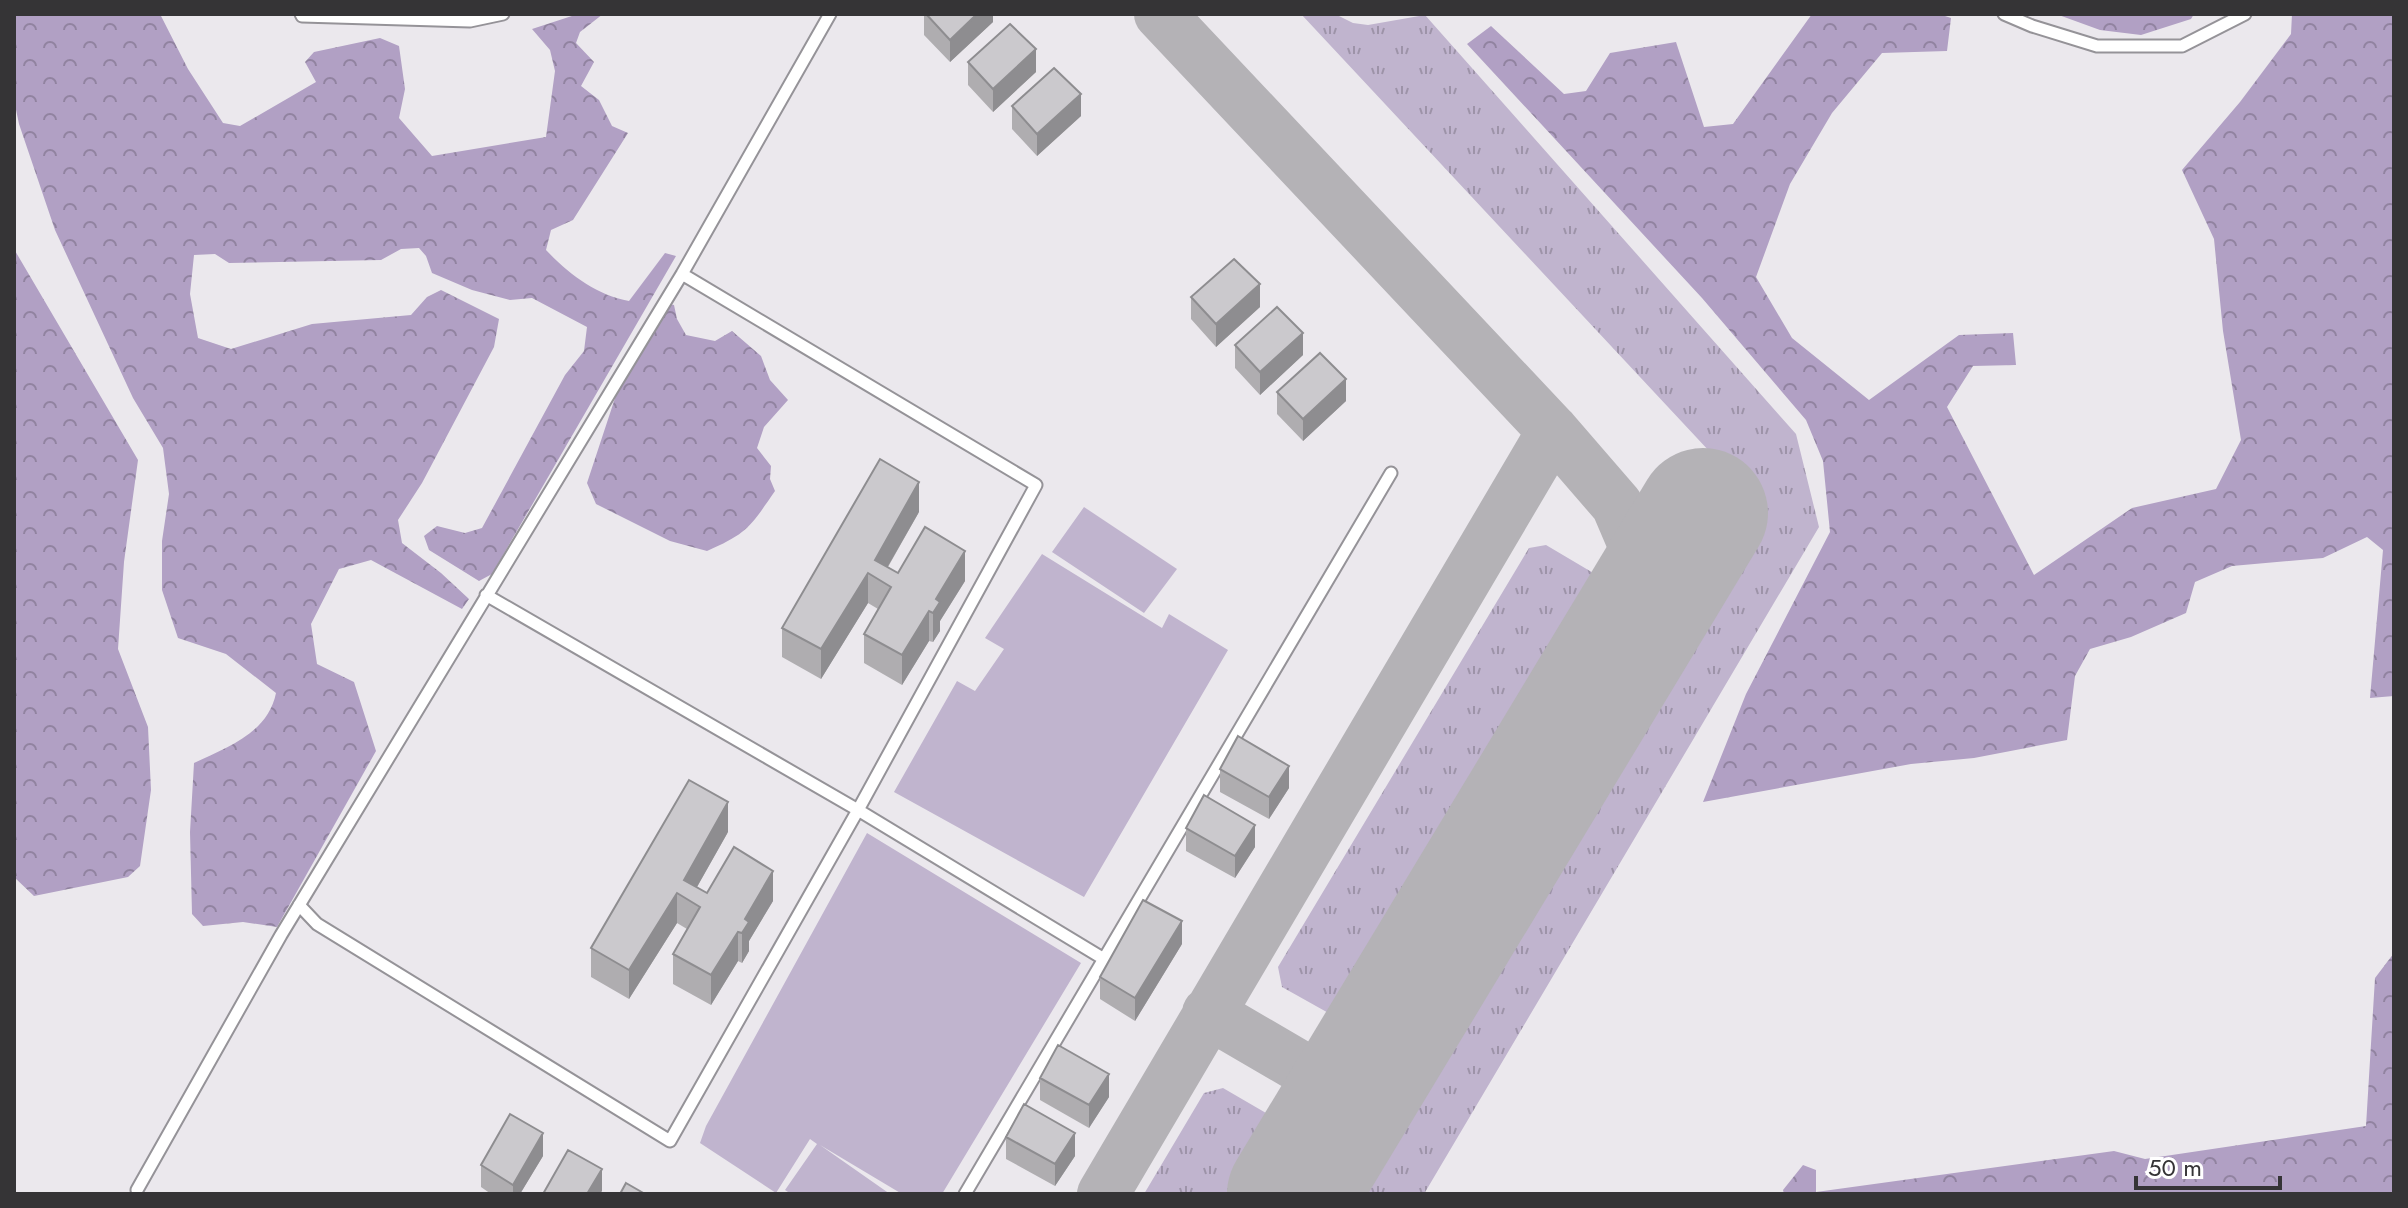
<svg xmlns="http://www.w3.org/2000/svg" width="2408" height="1208" viewBox="0 0 2408 1208" font-family="Jost,sans-serif">
<style>
.grass{fill:url(#grass-tufts)}
.forest{fill:url(#forest-crowns)}
.pitch{fill:#c0b4ce}
.lines{fill:none;stroke-linecap:round;stroke-linejoin:round}
.taxiway{stroke:#b4b2b6;stroke-width:52}
.runway{stroke:#b4b2b6;stroke-width:130}
.lane-casing{stroke:#959398;stroke-width:15}
.lane{stroke:#fff;stroke-width:11}
.wall{fill:#afadb0}
.shaded-wall{fill:#8e8d90}
.building{fill:#cbc9cd;stroke:#8e8d90;stroke-width:2}
</style>
<defs>
<pattern id="grass-tufts" width="24" height="20" patternUnits="userSpaceOnUse" patternTransform="scale(2)"><rect width="24" height="20" fill="#c0b4ce"/><path d="M3 7l-1-3M5 7V3M7 7l1-3M15 17l-1-3M17 17v-4M19 17l1-3" fill="none" stroke="#9d93a8"/></pattern>
<pattern id="forest-crowns" width="20" height="18" patternUnits="userSpaceOnUse" patternTransform="scale(2)"><rect width="20" height="18" fill="#b1a0c4"/><path d="M2 6a3 3 0 1 1 6 0M12 15a3 3 0 1 1 6 0" fill="none" stroke="#9183a0"/></pattern>
</defs>
<rect width="100%" height="100%" fill="#ebe8ed"/>
<path class="grass" d="M1301 14H1335L1353 23 1368 25 1425 15 1796 434 1819 527 1424 1194H1342L1753 498Z
M1546 545 1595 574 1596 596 1349 1012 1332 1015 1282 987 1278 967 1529 548Z
M1223 1088 1273 1117 1277 1136 1243 1194H1144L1204 1093Z"/>
<path class="forest" d="M14 14H160L188 69 223 123 240 126 316 82 305 62 314 52 380 38 399 46 405 89 399 118 432 156 546 137 555 71 550 50 532 29 578 14H603L580 32 576 43 594 62 581 86 599 100 612 126 628 133 573 220 551 230 546 250C569 274 596 295 629 301L665 253 676 256 492 574 479 581 429 550 424 536 437 526 465 533 482 528 565 375 584 351 587 327 532 298 510 300 472 290 432 273 426 256 419 248 401 249 381 260 229 263 215 254 194 255 190 294 198 338 231 349 312 324 411 315 427 297 441 290 499 319 494 347 422 483 398 520 402 543 441 573 469 599 462 609 371 560 339 569 311 624 317 664 354 682 376 751 277 927 243 922 203 926 192 914 190 832 194 763C228 747 268 733 276 693L226 654 178 638 162 590V541L169 494 163 448 133 398 55 230 19 124 14 100Z
M1812 14H1939L1951 18 1947 51 1882 53 1832 113 1790 184 1756 277 1792 338 1869 400 1959 335 2013 333 2016 365 1973 366 1947 407 2034 575 2132 508 2216 489 2241 440 2223 331 2214 239 2182 170 2240 102 2291 34 2292 14H2394V696L2370 698 2383 550 2367 537 2323 558 2232 566 2195 582 2186 613 2131 637 2090 649 2075 676 2067 740 1974 758 1911 764 1703 802 1746 694 1830 532 1823 461 1806 420 1702 298 1467 44 1491 26 1564 94 1586 91 1610 53 1676 42 1704 127 1733 124Z
M2056 14H2194L2191 19 2141 35 2100 30Z
M14 249 138 460 124 562 118 649 148 727 151 790 140 866 128 877 34 896 14 877Z
M664 303 674 305 677 319 686 335 715 341 732 331 761 356 770 380 788 400 764 427 757 448 771 466 770 479 775 491C750 527 748 533 707 551L670 541 596 504 587 483 620 383Z
M2394 953V1194H1784L1783 1190 1803 1165 1816 1170V1192L2114 1151 2145 1159 2366 1126 2375 978Z"/>
<path class="pitch" d="M1084 507 1177 569 1144 613 1052 552Z
M1042 554 1162 628 1169 614 1228 650 1084 897 894 792 957 681 975 691 1004 649 985 638Z
M867 833 1081 963 942 1194H902L820 1145 890 1194H791L785 1190 817 1144 810 1139 776 1193 700 1143 706 1126Z"/>
<g class="lines">
<path class="taxiway" d="M1160 14 1553 431 1617 505 1655 594
M1208 1013 1350 1096
M1103 1194 1553 431"/>
<path class="runway" d="M1292 1194 1703 513"/>
<g class="lane-casing">
<path id="lane" d="M301 14 302 16 470 21 503 14
M2004 14 2032 26 2097 46H2182L2245 14
M486 595 858 810 1104 959
M299 905 317 924 670 1141 858 810 1036 485 682 274
M137 1190 281 935 682 274 830 14
M965 1194 1391 473"/>
</g>
<use href="#lane" class="lane"/>
</g>
<path class="wall" d="M924 14H993V22L950 62 924 35Z
M968 62 1036 72 993 112 968 85Z
M1012 106 1081 116 1037 156 1012 129Z
M1191 297 1260 307 1216 347 1191 319Z
M1235 345 1303 355 1260 395 1235 368Z
M1277 392 1346 401 1303 441 1277 414Z
M919 512 888 567 898 573 965 581 940 621V631L933 642 929 641 902 685 864 663V634L878 609 868 603 821 679 782 657V628Z
M1220 769 1289 788 1269 819 1220 792Z
M1186 828 1255 847 1235 878 1186 851Z
M728 832 697 887 707 893 773 901 749 941V951L742 963 738 961 711 1005 673 984V954L687 929 677 923 629 999 591 977V948Z
M1182 944 1135 1021 1100 999V977Z
M1040 1078 1109 1097 1089 1128 1040 1100Z
M1006 1137 1075 1156 1055 1186 1006 1159Z
M543 1156 520 1194H491L481 1187V1165Z"/>
<path class="shaded-wall" d="M977 14H993V22L950 62V40Z
M1036 49V72L993 112V89Z
M1081 94V116L1037 156V134Z
M1260 284V307L1216 347V324Z
M1303 333V355L1260 395V372Z
M1346 379V401L1303 441V419Z
M919 482V512L880 580 875 560Z
M965 551V581L940 621V631L933 642V613L936 599Z
M868 573V603L821 679V649Z
M929 611V641L902 685V655Z
M1289 766V788L1269 819V797Z
M728 802V832L689 901 684 880Z
M1255 825V847L1235 878V856Z
M773 871V901L749 941V951L742 963V933L745 919Z
M677 893V923L629 999V970Z
M1182 921V944L1135 1021V998Z
M738 932V961L711 1005V975Z
M1109 1074V1097L1089 1128V1105Z
M543 1133V1156L520 1194H513V1185Z
M1075 1133V1156L1055 1186V1164Z
M602 1169V1191L600 1194H587Z"/>
<path class="building" d="M926 14H977L950 40Z
M1010 24 1036 49 993 89 968 62Z
M1054 68 1081 94 1037 134 1012 106Z
M1234 259 1260 284 1216 324 1191 297Z
M1277 307 1303 333 1260 372 1235 345Z
M1320 353 1346 379 1303 419 1277 392Z
M880 459 919 482 875 560 898 573 925 527 965 551 936 599 940 602 933 613 929 611 902 655 864 634 891 587 868 573 821 649 782 628Z
M1238 736 1289 766 1269 797 1220 769Z
M689 780 728 802 684 880 707 893 734 847 773 871 745 919 749 922 742 933 738 932 711 975 673 954 700 907 677 893 629 970 591 948Z
M1204 795 1255 825 1235 856 1186 828Z
M1143 900 1182 921 1135 998 1100 977Z
M1058 1045 1109 1074 1089 1105 1040 1078Z
M1024 1104 1075 1133 1055 1164 1006 1137Z
M510 1114 543 1133 513 1185 481 1165Z
M568 1150 602 1169 587 1194H543Z
M626 1183 645 1194H620Z"/>
<rect width="2408" height="1208" fill="none" stroke="#353436" stroke-width="32"/>
<path d="M2136 1176v12h144v-12" fill="none" stroke="#353436" stroke-width="4"/>
<text x="2148" y="1176" font-size="24" fill="#353436" stroke="#ffffff" stroke-width="6" paint-order="stroke">50 m</text>
</svg>
